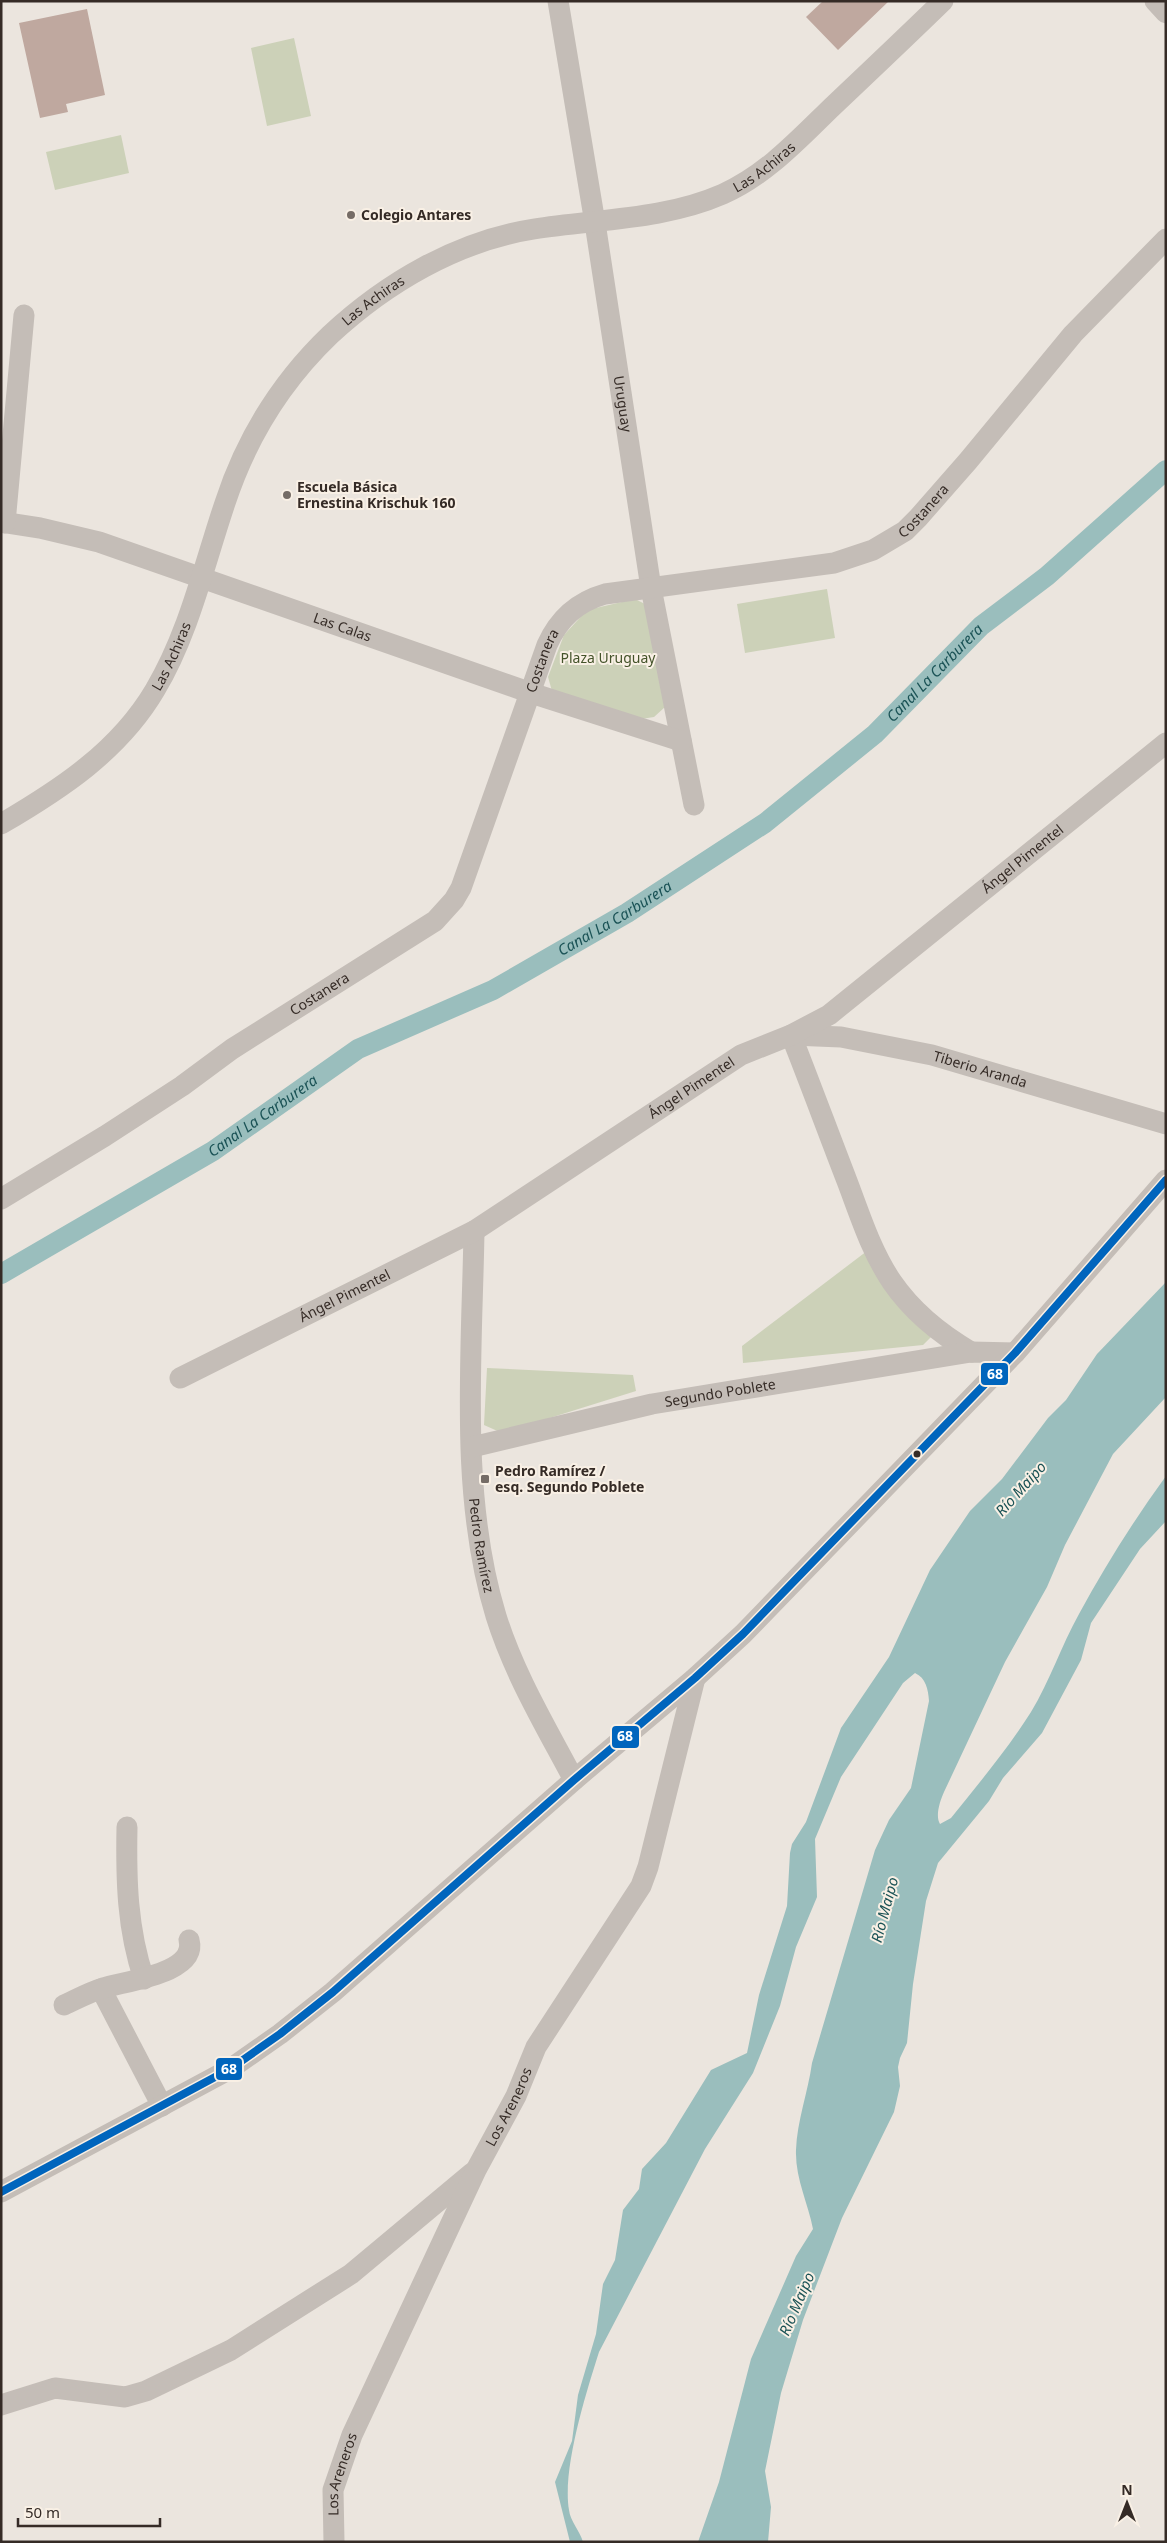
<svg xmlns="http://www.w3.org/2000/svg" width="1167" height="2543" viewBox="0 0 1167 2543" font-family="'Noto Sans',sans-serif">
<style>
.green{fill:#ccd1b8}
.water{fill:#9abebd}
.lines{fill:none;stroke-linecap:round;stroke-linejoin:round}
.canal{stroke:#9abebd;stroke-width:20}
.building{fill:#bfa89f}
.minor{stroke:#c4bdb7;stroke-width:21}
.bus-1-casing{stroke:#f9f0e5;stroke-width:11}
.bus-1{stroke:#0065bd;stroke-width:8}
.poi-dot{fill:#756c66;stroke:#f9f0e5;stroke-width:2}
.bus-dot{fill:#352b26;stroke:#f9f0e5;stroke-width:2}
.labels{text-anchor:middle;stroke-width:4;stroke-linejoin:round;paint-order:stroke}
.street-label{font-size:14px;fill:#352b26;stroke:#f9f0e5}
.poi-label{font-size:14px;font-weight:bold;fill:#352b26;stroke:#f9f0e5;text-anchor:start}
.park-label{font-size:14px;fill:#44532a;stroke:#f9f0e5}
.water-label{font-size:15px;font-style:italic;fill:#1b5356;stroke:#f9f0e5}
.line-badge{stroke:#f9f0e5;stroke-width:2}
.badge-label{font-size:14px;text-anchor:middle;font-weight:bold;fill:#fff}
</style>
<rect width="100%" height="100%" fill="#ebe5de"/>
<path class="green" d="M294 38 311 116 267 126 251 48Z
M121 135 129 173 55 190 46 152Z
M827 589 835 638 745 653 737 604Z
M635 599 647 605 665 707 654 717 641 719 552 691 548 677 564 635 587 610Z
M867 1251 932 1336 923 1345 743 1363 742 1346Z
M487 1368 633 1375 636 1391 502 1433 484 1425Z"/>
<path class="water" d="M1166 1282V1397L1113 1454 1065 1545 1047 1587 1005 1662 944 1792C940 1801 935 1816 940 1824L951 1818C979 1783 1007 1750 1031 1712 1050 1681 1061 1646 1079 1614 1105 1566 1134 1520 1166 1476V1521L1140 1549 1091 1623 1081 1660 1042 1733 1003 1778 989 1801 938 1863 926 1901 913 1984 907 2043 900 2058 898 2067 900 2086 894 2112 842 2218 803 2320 781 2393 765 2471 771 2507 768 2542H698L719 2482 751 2359 796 2256 813 2229C808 2203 795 2178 796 2150 797 2121 808 2092 812 2063L875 1850 889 1820 911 1788 929 1701C928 1689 926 1678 915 1673L903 1683 841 1777 815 1839 817 1897 796 1947 780 2006 753 2073 705 2149 599 2352C586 2393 562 2469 569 2510 570 2521 580 2531 583 2542H570L555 2482 572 2441 578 2395 596 2334 603 2284 615 2260 623 2210 639 2189 642 2169 666 2143 711 2070 747 2053 759 1995 787 1906 790 1853 792 1844 806 1822 841 1728 889 1657 930 1570 970 1511 1002 1479 1048 1418 1066 1400 1097 1354Z"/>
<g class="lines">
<path class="canal" id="s1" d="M1 1274 213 1151 358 1049 493 990 627 913 765 823 875 734 981 626 1047 576 1166 470"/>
</g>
<path class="building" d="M823 1H889L838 50 806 17Z
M87 9 105 95 66 104 68 112 40 118 19 23Z"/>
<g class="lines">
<g class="minor">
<path id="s2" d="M558 1 595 223 651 588 694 805"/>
<path d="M1155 1 1166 13"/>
<path id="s3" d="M1 522 40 528 99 542 531 693 681 741"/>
<path d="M5 523 24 315"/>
<path id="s4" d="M1 824C61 789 119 751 155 690 189 633 204 565 225 503 246 439 281 382 330 335 386 283 457 241 534 229 596 219 664 220 723 194 766 175 799 139 832 107 869 72 906 37 943 1"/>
<path d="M791 1035C810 1083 828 1132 847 1181 860 1215 871 1251 892 1282 912 1311 940 1334 971 1352"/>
<path id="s5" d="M792 1035 841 1037 932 1055 1166 1124"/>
<path id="s6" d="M1 1199 105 1136 182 1086 232 1049 435 921 454 900 461 888 547 645C559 618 577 602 605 594L834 563 873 550 905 531 918 518 968 461 1073 334 1166 239"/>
<path id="s7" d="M474 1231C472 1357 459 1495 496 1616 514 1674 546 1727 574 1780"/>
<path id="s8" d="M180 1378 474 1231 741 1055 791 1035 829 1015 1166 743"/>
<path id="s9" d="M472 1447 652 1404 971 1352 1015 1353"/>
<path d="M127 1827C126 1879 127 1929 144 1979"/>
<path d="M101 1989 162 2106"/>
<path d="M64 2005C77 1999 90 1992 103 1988 124 1981 198 1974 189 1940"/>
<path d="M1 2192 230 2069 280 2034 333 1992 574 1780 695 1678 743 1634 1015 1353 1166 1180"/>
<path d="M1 2405 55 2388 125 2397 146 2391 231 2350 351 2274 472 2173"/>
<path id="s10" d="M334 2542 333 2490 352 2435 476 2170 516 2096 536 2047 641 1886 648 1867 695 1678"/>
</g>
<g class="bus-1-casing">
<path id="bus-1" d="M1 2192 230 2069 280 2034 333 1992 574 1780 695 1678 743 1634 1015 1353 1166 1180"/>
</g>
<use href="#bus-1" class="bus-1"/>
</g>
<g class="poi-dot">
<circle cx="351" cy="215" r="5"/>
<circle cx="287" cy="495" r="5"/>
<rect x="480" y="1474" width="10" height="10" rx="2.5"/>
</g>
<circle class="bus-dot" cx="917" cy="1454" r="4.5"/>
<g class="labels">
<g class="street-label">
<text dy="5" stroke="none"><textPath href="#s4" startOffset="1082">Las Achiras</textPath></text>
<text dy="5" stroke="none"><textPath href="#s4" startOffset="662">Las Achiras</textPath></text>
<text dy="5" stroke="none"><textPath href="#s2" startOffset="408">Uruguay</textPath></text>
<text dy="5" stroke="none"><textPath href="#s6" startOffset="1232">Costanera</textPath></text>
<text dy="5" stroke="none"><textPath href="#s3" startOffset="358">Las Calas</textPath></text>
<text dy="5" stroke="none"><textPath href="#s4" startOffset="244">Las Achiras</textPath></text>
<text dy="5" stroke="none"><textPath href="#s6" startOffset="799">Costanera</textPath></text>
<text dy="5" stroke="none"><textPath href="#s8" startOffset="994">Ángel Pimentel</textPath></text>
<text dy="5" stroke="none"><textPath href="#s6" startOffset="379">Costanera</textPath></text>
<text dy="5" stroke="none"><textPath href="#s5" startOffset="192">Tiberio Aranda</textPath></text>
<text dy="5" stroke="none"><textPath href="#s8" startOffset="589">Ángel Pimentel</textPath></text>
<text dy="5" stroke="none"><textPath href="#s8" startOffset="184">Ángel Pimentel</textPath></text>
<text dy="5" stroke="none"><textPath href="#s9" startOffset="254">Segundo Poblete</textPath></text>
<text dy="5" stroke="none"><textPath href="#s7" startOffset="315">Pedro Ramírez</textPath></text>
<text dy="5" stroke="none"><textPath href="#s10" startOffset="474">Los Areneros</textPath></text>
<text dy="5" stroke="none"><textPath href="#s10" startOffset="69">Los Areneros</textPath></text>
</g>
<g class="poi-label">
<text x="361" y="220">Colegio Antares</text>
<text x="297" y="492">Escuela Básica<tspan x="297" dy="16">Ernestina Krischuk 160</tspan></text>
<text x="495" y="1476">Pedro Ramírez /<tspan x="495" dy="16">esq. Segundo Poblete</tspan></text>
</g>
<g class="park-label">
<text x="608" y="663">Plaza Uruguay</text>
</g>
<g class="water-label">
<text dy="5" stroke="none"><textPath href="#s1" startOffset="1116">Canal La Carburera</textPath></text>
<text dy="5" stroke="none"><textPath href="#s1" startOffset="711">Canal La Carburera</textPath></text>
<text dy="5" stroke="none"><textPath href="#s1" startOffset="306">Canal La Carburera</textPath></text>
<text transform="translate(1021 1489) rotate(-48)" y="5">Río Maipo</text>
<text transform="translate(885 1910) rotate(-75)" y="5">Río Maipo</text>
<text transform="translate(797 2304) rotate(-67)" y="5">Río Maipo</text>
</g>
</g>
<g class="line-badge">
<rect x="980" y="1362" width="29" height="24" rx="5" fill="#0065bd"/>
<rect x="611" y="1725" width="29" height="24" rx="5" fill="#0065bd"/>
<rect x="215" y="2057" width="28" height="24" rx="5" fill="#0065bd"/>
</g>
<g class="badge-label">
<text x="995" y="1379">68</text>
<text x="625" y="1741">68</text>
<text x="229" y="2074">68</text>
</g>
<rect width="1167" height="2543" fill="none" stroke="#352b26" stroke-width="5"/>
<g transform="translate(1127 2503)" stroke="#f9f0e5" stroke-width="4" paint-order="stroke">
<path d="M0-4L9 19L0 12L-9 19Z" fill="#352b26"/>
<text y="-8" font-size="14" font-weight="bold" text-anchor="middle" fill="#352b26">N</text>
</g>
<path d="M18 2518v8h142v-8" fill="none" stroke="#352b26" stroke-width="2.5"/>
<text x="25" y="2518" font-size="15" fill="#352b26" stroke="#f9f0e5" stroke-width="4" paint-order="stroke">50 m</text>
</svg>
